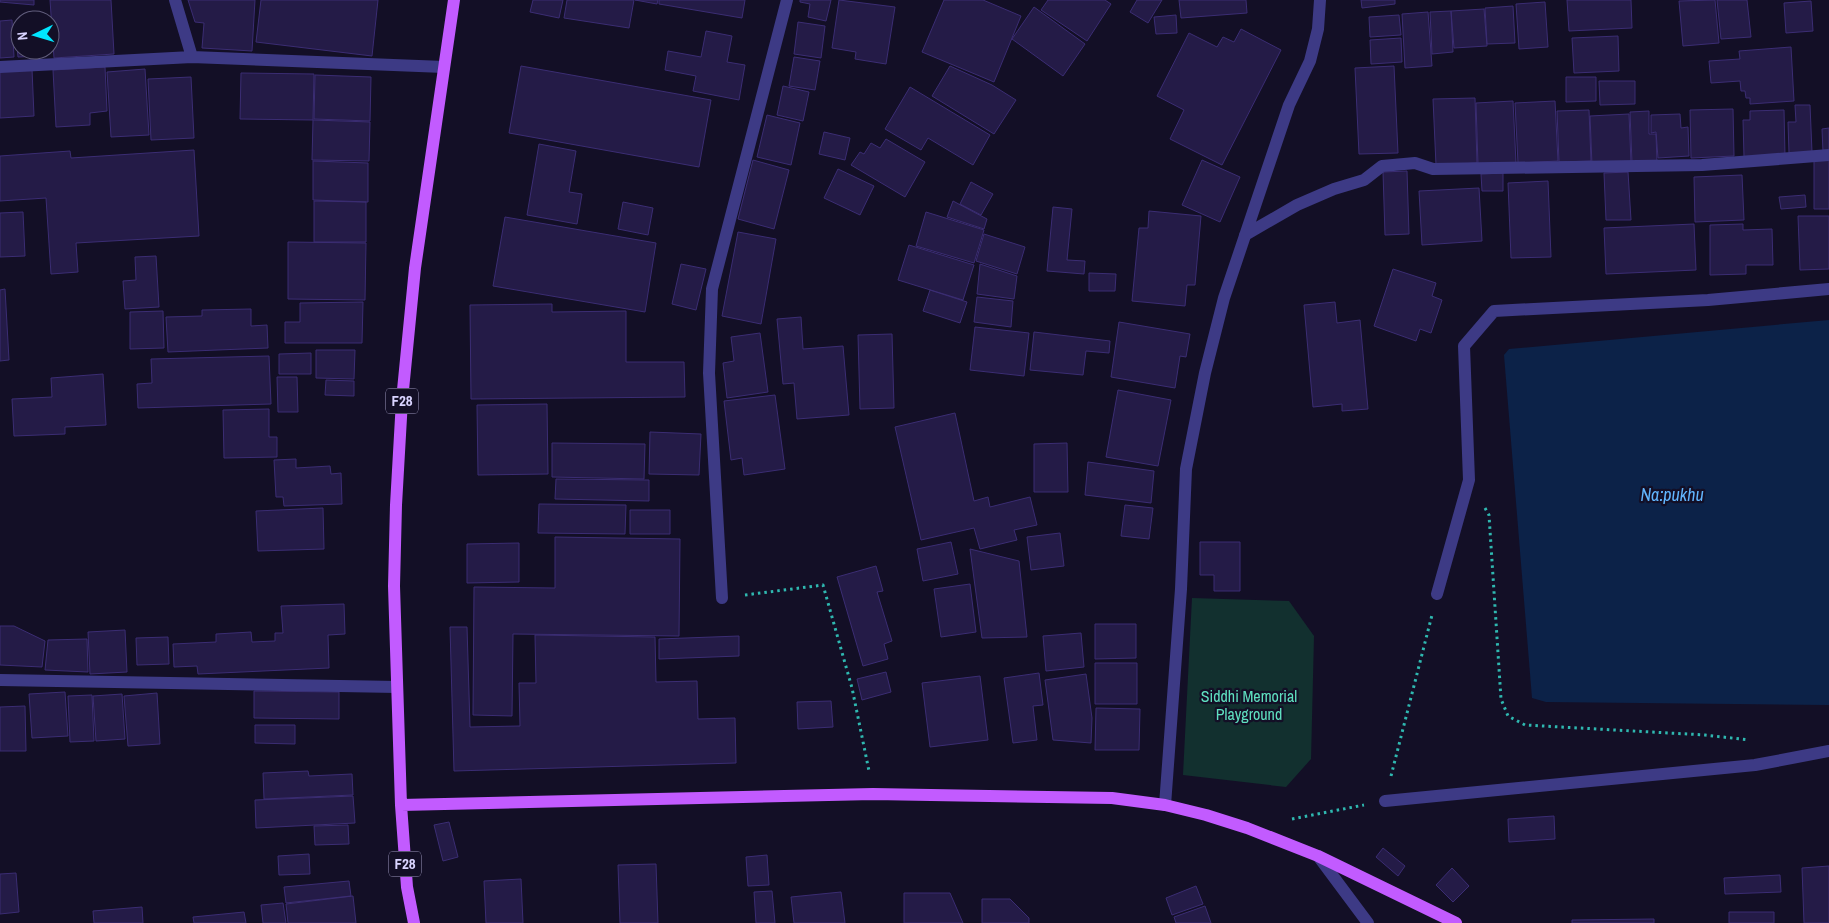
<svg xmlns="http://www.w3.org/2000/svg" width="1829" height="923" viewBox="0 0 1829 923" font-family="'Archivo Narrow',sans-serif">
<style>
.green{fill:#12302f}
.water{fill:#0c2248}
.building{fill:#241b47;stroke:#3b2d73}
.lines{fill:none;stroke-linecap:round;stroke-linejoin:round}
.path{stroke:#2fb8b0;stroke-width:3;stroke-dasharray:2.5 4;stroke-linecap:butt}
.service{stroke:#3d3a85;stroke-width:12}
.minor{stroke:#3d3a85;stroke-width:12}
.primary{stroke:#c25bff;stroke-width:12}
.labels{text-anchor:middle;stroke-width:4.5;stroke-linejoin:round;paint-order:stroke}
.shield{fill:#130f26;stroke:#9e99be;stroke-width:1}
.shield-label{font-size:15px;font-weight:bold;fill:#d9d4ff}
.park-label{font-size:16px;fill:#5fe0c0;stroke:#130f26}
.water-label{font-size:18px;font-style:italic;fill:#62b6ff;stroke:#130f26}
</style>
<rect width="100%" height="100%" fill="#130f26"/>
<path class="green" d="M1192 598 1289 601 1314 636 1311 759 1286 787 1183 775Z"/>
<path class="water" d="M1829 320V705L1546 702 1532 698 1504 355 1509 349Z"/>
<path class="building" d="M0 0H34V5L0 2Z
M50 0H111L114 54 54 58Z
M188 0H255L252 51 202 48 204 23 195 22Z
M261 0H378L372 56 256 42Z
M533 0H563L559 18 530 12Z
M567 0H634L629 28 564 18Z
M635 0H658L657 4Z
M659 0H745L742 18 659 4Z
M800 0H831L826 21 808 17 810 4 800 2Z
M839 0 895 7 886 64 855 59 856 52 832 48Z
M944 0H983L1021 16 994 82 922 52Z
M1048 0H1105L1111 4 1087 41 1041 10Z
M1137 0H1162L1148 23 1130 12Z
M1179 0H1246L1247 13 1181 18Z
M1361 0H1395V4L1362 8Z
M1567 0H1631L1632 28 1569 31Z
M1715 0 1719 43 1683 46 1679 1Z
M1717 0H1747L1751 37 1721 39Z
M1811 1 1813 31 1786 33 1784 3Z
M1545 2 1548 47 1519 49 1516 4Z
M1513 6 1515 43 1487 44 1485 8Z
M1034 7 1085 44 1063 76 1012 39Z
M1484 9 1487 46 1454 48 1451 11Z
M1451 11 1453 52 1432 54 1430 12Z
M1428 12 1432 66 1405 68 1402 14Z
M1176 15 1177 33 1156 34 1154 17Z
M1399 15 1401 35 1370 37 1369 17Z
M12 20 14 57 0 58V21Z
M798 22 825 26 821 58 794 54Z
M15 26H20V50H40V56L18 57Z
M1241 29 1281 50 1222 165 1170 139 1184 110 1157 96 1189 33 1217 47 1223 37 1234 42Z
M706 31 732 36 727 62 745 65 739 100 693 91 696 76 665 70 668 51 701 57Z
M1618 36 1619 71 1574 73 1572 38Z
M1401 38 1402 62 1371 64 1370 40Z
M1791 47 1794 101 1750 104V98H1746L1745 91H1741L1740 81 1711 83 1709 61 1740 59 1739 51Z
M794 57 820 61 815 90 789 86Z
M521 66 711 100 699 167 509 133Z
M950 66 992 85 1016 100 994 134 932 96Z
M1394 66 1398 153 1359 154 1355 68Z
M105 67 107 111 90 113V125L56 127 53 70Z
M32 69 34 116 0 118V71Z
M145 69 149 135 111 137 107 72Z
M241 73 314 74 313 120 240 119Z
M315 75 371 77 370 121 314 119Z
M191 77 194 138 151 140 148 79Z
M1566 77H1596V101L1566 102Z
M1599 81H1635V104L1600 105Z
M783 86 809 92 803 121 777 115Z
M910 87 990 135 973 165 928 138 921 150 885 129Z
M1475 98 1477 163 1436 165 1433 99Z
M1513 101 1516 163 1478 165 1476 103Z
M1555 101 1558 161 1518 163 1515 103Z
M1795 105H1810L1812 152 1789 153 1788 122H1796Z
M1733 109 1734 156 1691 158 1690 110Z
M1589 110 1591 161 1559 162 1557 111Z
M1784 110 1785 156 1744 157 1743 120H1750V111Z
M1649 111V134H1656L1657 162 1632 163 1630 112Z
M1629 114 1631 163 1592 165 1590 116Z
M1680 114 1681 128 1688 127 1689 156 1658 158 1656 132 1651 133V115Z
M767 115 800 123 791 165 757 157Z
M313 120 370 122 369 161 312 160Z
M1829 128V151L1823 152 1822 129Z
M824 132 850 138 845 160 819 154Z
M886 139 925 162 905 197 851 165 860 152 864 154 871 143 880 148Z
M539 144 576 151 569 192 582 194 577 224 527 215Z
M194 150 199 236 76 243 78 272 51 274 46 198 0 201V156L70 151 71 158Z
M1814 158H1829V209H1814Z
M753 160 789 170 774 229 738 219Z
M1202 160 1240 177 1220 222 1182 205Z
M313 161 368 163V202L313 200Z
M838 169 874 186 860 215 824 198Z
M1407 171 1409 234 1385 235 1383 172Z
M1628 172 1631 220H1606L1604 173Z
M1503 173V191H1482L1481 174Z
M1742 175 1744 220 1695 222 1694 177Z
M1548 181 1551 257 1511 258 1508 183Z
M971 182 993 194 981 215 960 204Z
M1479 188 1482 241 1422 245 1419 191Z
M1805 195 1806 207 1781 209 1779 197Z
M314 201 366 202V242H314Z
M953 201 987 219 984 229 947 217Z
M623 202 653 208 648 235 618 229Z
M1053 207 1072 209 1067 260 1085 261 1084 274 1047 271Z
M1149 211 1201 216 1195 285H1187L1185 306 1132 301 1139 228H1148Z
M23 212 25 256 0 257V213Z
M926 212 984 230 974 263 916 246Z
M1798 216H1829V269L1800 270Z
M505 217 656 243 645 312 493 286Z
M1694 224 1696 270 1606 274 1604 228Z
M1743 224V230L1772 229 1773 265H1746V274L1710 275V225Z
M738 232 776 239 761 324 722 316Z
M984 234 1025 247 1017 274 976 261Z
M288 242 366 243 365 300 288 299Z
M909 245 974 265 963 300 898 280Z
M156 256 159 307 125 309 123 281 136 280 135 257Z
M681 264 706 269 696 310 672 304Z
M980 264 1017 276 1014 299 977 294Z
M1393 269 1436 283 1432 296 1442 300 1431 333 1420 329 1416 341 1374 326Z
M1089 273 1116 274 1115 291H1089Z
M5 289 9 360 0 361V290Z
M930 290 967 302 960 323 923 311Z
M977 297 1013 301 1011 327 974 322Z
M363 302 362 343H285V322H300V303Z
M1335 302 1337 323 1360 320 1368 409 1342 411V404L1313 407 1304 305Z
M552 304V312L626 311V362H684L685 397 471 399 470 305Z
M251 309V326L267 325 268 348 168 352 166 317 202 316V310Z
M163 311 164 348 130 349V312Z
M801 317 803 349 843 346 849 415 797 419 794 383 783 384 777 319Z
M1119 322 1190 334 1186 357 1180 356 1175 388 1111 377Z
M975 327 1029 333 1024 376 970 370Z
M1034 332 1110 341 1109 353 1086 351 1083 375 1030 370Z
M760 333 768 392 727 398 723 363 734 361 731 337Z
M892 334 894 408 860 409 858 335Z
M316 350H355L354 379 316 378Z
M311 353V374H279V354Z
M269 356 271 404 138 408 137 384 152 383 151 359Z
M103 374 106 425 65 427V434L14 436 12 399 52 397 51 378Z
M277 377H297L298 412H278Z
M326 380 354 381V396L325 395Z
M1118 390 1171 400 1158 466 1106 457Z
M775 395 785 469 744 475 742 458 731 460 724 401Z
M547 404 548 474 478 475 477 405Z
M269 409V437H277V457L224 458 223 410Z
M955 413 974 501 988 497 990 507 1030 497 1037 525 1014 530 1017 540 980 549 974 528 921 540 895 427Z
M650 432 701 434 699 475 649 474Z
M552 443 645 444 644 479 552 477Z
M1067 443 1068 492H1034V444Z
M296 459V468L330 466 331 474 341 473 342 504 284 506 283 497H276L274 460Z
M1088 462 1154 471 1151 503 1085 495Z
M556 479 649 480V501L555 499Z
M539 504 626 505 625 534 538 533Z
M1125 505 1153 508 1149 539 1121 536Z
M323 508 324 549 258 551 256 511Z
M630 510H670V534H630Z
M1060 533 1064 566 1031 570 1027 537Z
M555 537 680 539 679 636 513 634 512 716 473 715 474 587 555 588Z
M951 542 958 574 923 581 917 549Z
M1200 542H1240V591H1214V575H1200Z
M519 543V582L467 583V544Z
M970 549 1019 561 1027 637 982 638Z
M876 566 883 591 877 592 892 641 884 644 888 659 863 666 837 577Z
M970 584 976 632 941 637 934 589Z
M344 604 345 634 328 635 329 668 198 674 197 666 174 667 173 644 216 642V634L251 632 252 642 275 641V633H283L281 606Z
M1095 624H1136V658L1095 659Z
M0 626H14L45 641 42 667 0 665Z
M450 627H467L470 727 520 726 519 683H536L535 635 655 637 656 682 697 681 698 719 735 718 736 763 454 771Z
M125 630 127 672 90 674 88 632Z
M1081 633 1084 667 1046 671 1043 636Z
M739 636V656L659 659V639Z
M168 637 169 664 137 665 136 638Z
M87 639 88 672 45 670 48 640Z
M1095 663H1137V704H1095Z
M886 672 891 692 862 700 857 679Z
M1039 673 1043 705 1033 706 1037 740 1013 743 1004 678Z
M1086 674 1092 718 1091 743 1053 740 1045 680Z
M980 676 988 740 930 747 922 683Z
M254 691 339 692V719L254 718Z
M65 692 68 736 32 738 29 694Z
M157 693 160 744 128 746 124 696Z
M122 694 125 739 96 741 93 696Z
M92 695 94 741 70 742 68 696Z
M831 701 833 727 798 729 797 702Z
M25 706 26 751H0V707Z
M1096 708 1140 709 1139 750H1095Z
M255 725H295V744L255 743Z
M308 771 309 776 352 774 353 795 264 799 263 773Z
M353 796 355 823 256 828 255 800Z
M1554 816 1555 839 1509 842 1508 819Z
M449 822 458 857 443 861 434 825Z
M348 825 349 844 315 845 314 826Z
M1383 848 1405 866 1398 876 1376 857Z
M309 854 310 874 279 875 278 856Z
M767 855 769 885 748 886 746 857Z
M656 864 658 923H620L618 865Z
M1829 866V923H1804L1802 868Z
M1452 868 1469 886 1453 902 1436 885Z
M16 873 19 912 0 914V874Z
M1780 875 1781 892 1725 894 1724 878Z
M521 879 523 923H486L484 881Z
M349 881 351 896 286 903 284 887Z
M1196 886 1203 904 1172 915 1166 898Z
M772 891 775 923H756L754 892Z
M841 892 845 923H794L791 897Z
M904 893H950L963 923H904Z
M353 896 356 923H288L286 904Z
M982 899H1010L1029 918V923H982Z
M283 903 286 923H263L261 905Z
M1205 906 1211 923H1176L1174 917Z
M142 907 143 923H94L93 911Z
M244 912 246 923H194L193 917Z
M1729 912H1774V923H1729Z
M1654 919V923H1572V920Z"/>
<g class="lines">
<path class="path" d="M1485 508 1489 515 1501 699 1508 716 1525 725 1705 735 1749 740
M745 595 823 585 852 688 869 771
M1391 776 1432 615
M1292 819 1364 805"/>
<path class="service" d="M1318 856 1368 923"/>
<path class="minor" d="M175 0 192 57
M0 67 192 57 444 67
M1245 235 1297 205 1334 189 1364 180 1382 166 1415 163 1433 169 1702 165 1829 155
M1437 594 1469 480 1464 346 1494 311 1708 300 1829 289
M722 598 709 373 712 289 787 0
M0 680 397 687
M1385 801 1755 765 1829 751
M1165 805 1181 589 1186 469 1205 373 1224 298 1289 105 1310 61 1318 29 1320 0"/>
<path class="primary" d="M401 805 873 794 1112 798 1165 805 1206 815 1247 828 1318 856 1456 923
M414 923 407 887 401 805 394 586 396 505 402 400 415 268 454 0"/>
</g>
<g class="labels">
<g class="shield">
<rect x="386" y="388.5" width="32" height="25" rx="4"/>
<rect x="389" y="851.5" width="32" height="25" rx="4"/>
</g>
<g class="shield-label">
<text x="402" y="406">F28</text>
<text x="405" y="869">F28</text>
</g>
<g class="park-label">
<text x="1249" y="702">Siddhi Memorial<tspan x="1249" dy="18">Playground</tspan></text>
</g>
<g class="water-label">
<text x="1672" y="501">Na:pukhu</text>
</g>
</g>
<g transform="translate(35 35) rotate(265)"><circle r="24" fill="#130f26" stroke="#625e7d"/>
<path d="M0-4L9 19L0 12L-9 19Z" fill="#00e5ff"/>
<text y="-8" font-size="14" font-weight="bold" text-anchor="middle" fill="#d9d4ff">N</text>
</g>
</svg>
